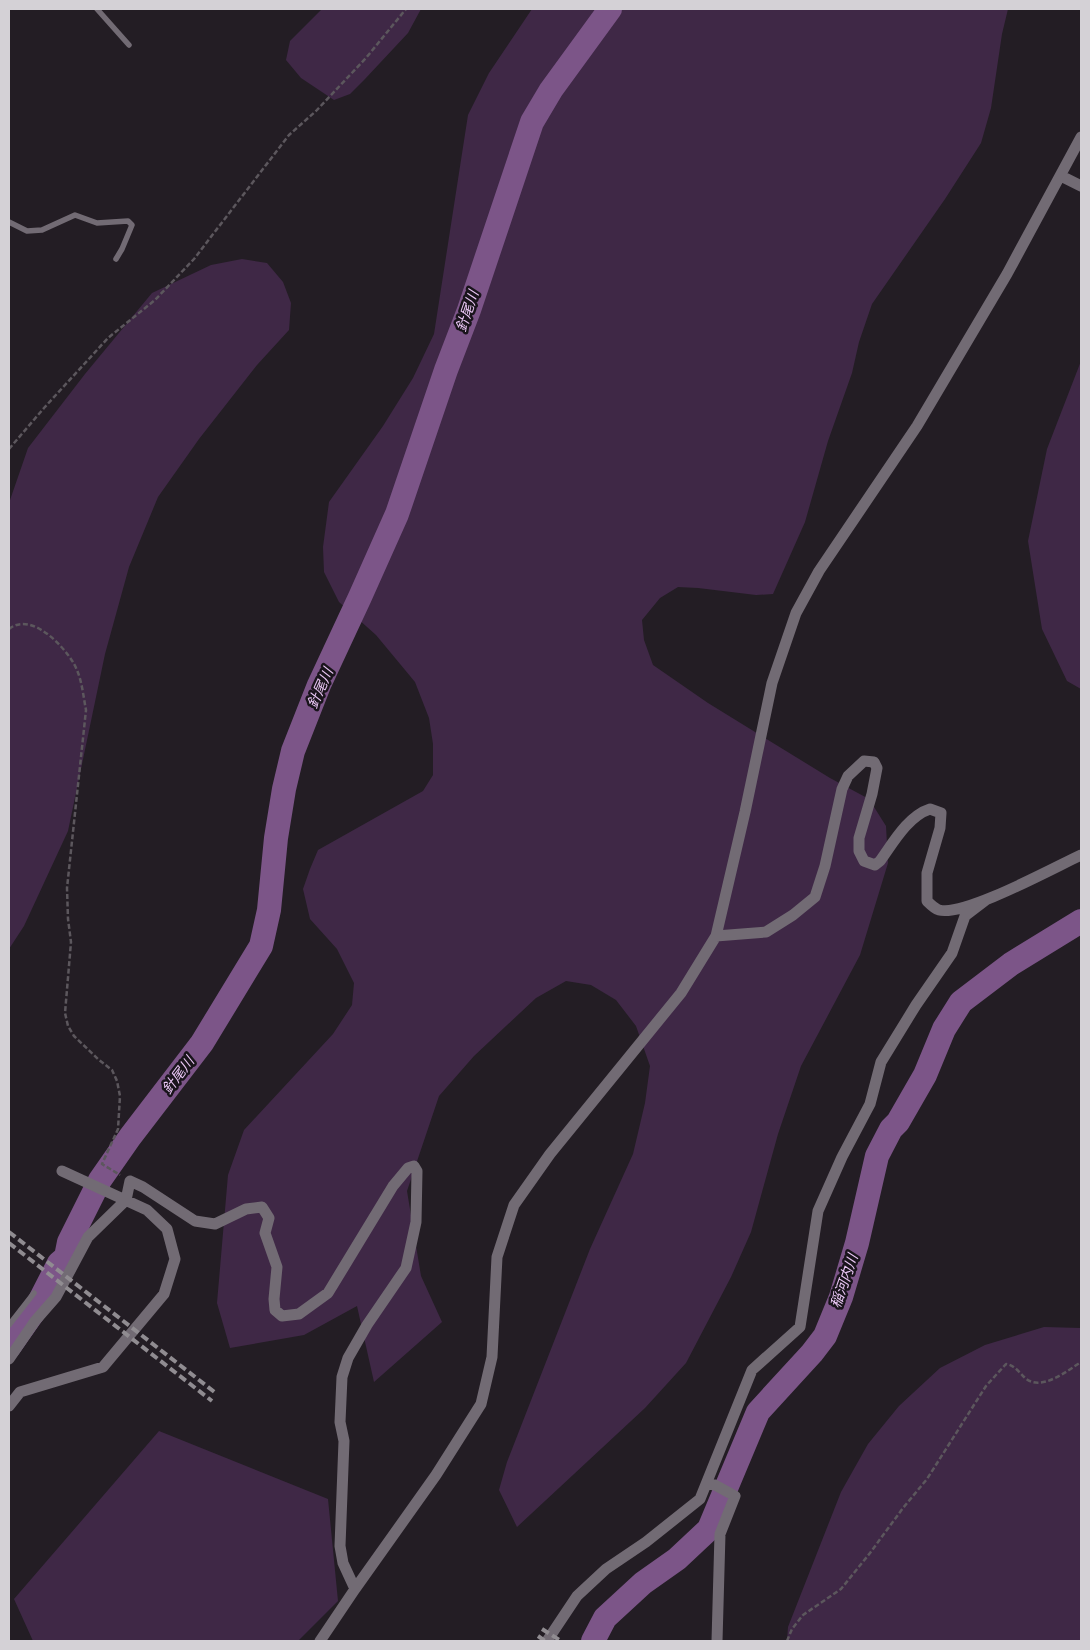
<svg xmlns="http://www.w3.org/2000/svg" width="1090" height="1650" viewBox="0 0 1090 1650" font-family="'Open Sans','Noto Sans JP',sans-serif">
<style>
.green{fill:#3f2846}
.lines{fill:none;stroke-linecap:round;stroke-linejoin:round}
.river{stroke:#7c5588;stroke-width:24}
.path{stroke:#5c575d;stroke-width:2.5;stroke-dasharray:5 2.5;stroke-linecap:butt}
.lane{stroke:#726b74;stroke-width:5.5}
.street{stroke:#726b74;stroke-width:11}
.rail{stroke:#908c91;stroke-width:4;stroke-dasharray:8 4;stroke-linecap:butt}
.labels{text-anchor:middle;stroke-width:5;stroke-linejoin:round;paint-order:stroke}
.water-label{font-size:14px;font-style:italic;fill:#ebc8f6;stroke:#19141b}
</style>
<rect width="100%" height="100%" fill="#231d24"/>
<path class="green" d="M322 9H421L408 33 365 79 350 94 334 100 301 78 286 60 290 41Z
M532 9H1008L1002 34 991 108 981 143 945 199 872 304 859 342 852 373 828 441 805 522 773 594 756 595 698 588 678 587 660 598 642 620 644 640 653 665 708 703 830 778 869 799 886 826 888 863 860 955 801 1066 778 1134 751 1232 731 1277 686 1363 645 1408 517 1527 499 1490 507 1462 590 1249 633 1154 645 1103 650 1066 636 1026 616 1000 591 985 566 981 536 998 474 1056 439 1096 407 1191 421 1276 442 1322 374 1382 357 1306 304 1335 230 1348 217 1303 228 1175 244 1130 333 1034 352 1005 354 983 337 949 310 919 303 889 310 869 318 850 423 791 433 775V744L429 718 415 682 376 635 339 602 324 572 323 547 329 502 383 426 413 378 434 334 468 115 489 73Z
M242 259 267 263 283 282 291 303 289 330 257 365 199 439 158 497 129 567 105 654 68 831 24 926 9 949V503L28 448 85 374 152 293 211 265Z
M1081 361V689L1067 681 1042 629 1028 541 1047 449Z
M1044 1327 1081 1328V1641H787L788 1627 841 1492 868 1444 899 1406 940 1368 985 1345Z
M159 1431 328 1499 338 1601 298 1641H33L14 1599Z"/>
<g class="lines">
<path class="river" d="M9 1347 35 1310 59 1263 66 1257 69 1242 100 1180 130 1137 202 1043 261 946 269 910 276 838 284 789 293 751 319 685 360 597 397 514 446 370 469 310 532 122 551 90 610 9
M593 1641 605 1618 643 1583 677 1559 709 1529 758 1412 812 1353 825 1336 841 1297 857 1243 877 1156 891 1129 898 1122 925 1075 944 1029 961 1002 1011 964 1081 921"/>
<path class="path" d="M9 449 44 408 108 338 155 300 194 259 289 135 316 111 366 58 406 9
M9 629C31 611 64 646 74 664 82 678 83 695 86 710L67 888 68 919 71 942 65 1013 68 1026 74 1036 99 1060 112 1070 117 1081 120 1096 118 1129 102 1164 120 1175
M787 1641 792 1629 803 1615 841 1589 870 1553 903 1508 927 1479 986 1386 1006 1364C1014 1365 1019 1372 1024 1377 1040 1393 1067 1371 1081 1362"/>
<path class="lane" d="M97 9 129 45
M9 222 27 231 42 230 75 215 97 223 128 221 132 225 122 249 116 259
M9 1325 34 1293"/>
<path class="street" d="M1061 176 1081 186
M716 936 766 932 793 915 815 897 825 866 842 789 848 776 864 761 874 762 877 768 872 794 859 838V851L864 861 875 865 880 861C893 843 908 816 930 809L941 813 940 828 927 873V901C930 904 935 909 939 910 964 917 1055 867 1081 855
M9 1359 35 1321 56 1297 88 1237 126 1200 130 1181 143 1187 195 1221 215 1224 246 1209 262 1207 269 1218 265 1233 277 1267 274 1299 275 1310 282 1316 299 1314 328 1293 393 1186 408 1168 414 1166 417 1171 416 1222 406 1268 367 1325 348 1358 342 1377 340 1422 344 1441 340 1546 343 1563 355 1589
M9 1406 20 1392 103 1367 164 1294 175 1259 167 1229 147 1210 62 1171
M707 1484 715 1485 735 1496 720 1534 717 1641
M320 1641 355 1589 436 1475 481 1404 492 1357 497 1257 514 1205 550 1154 681 993 716 936 745 812 772 683 796 613 819 571 917 426 1007 274 1081 137
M547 1641 577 1596 606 1569 646 1542 700 1499 752 1370 800 1327 818 1211 842 1157 870 1104 881 1062 916 1005 952 953 965 916 986 900"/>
<path class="rail" d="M9 1232 217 1394
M9 1243 212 1401
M542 1629 561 1641
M538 1636 545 1641"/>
</g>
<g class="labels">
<g class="water-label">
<text transform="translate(467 311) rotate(-71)" y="5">針尾川</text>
<text transform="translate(320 688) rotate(-66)" y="5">針尾川</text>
<text transform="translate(178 1075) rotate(-53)" y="5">針尾川</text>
<text transform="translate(844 1281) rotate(-71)" y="5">稲河内川</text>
</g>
</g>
<rect width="1090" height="1650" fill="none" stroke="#d4d1d6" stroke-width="20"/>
</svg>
